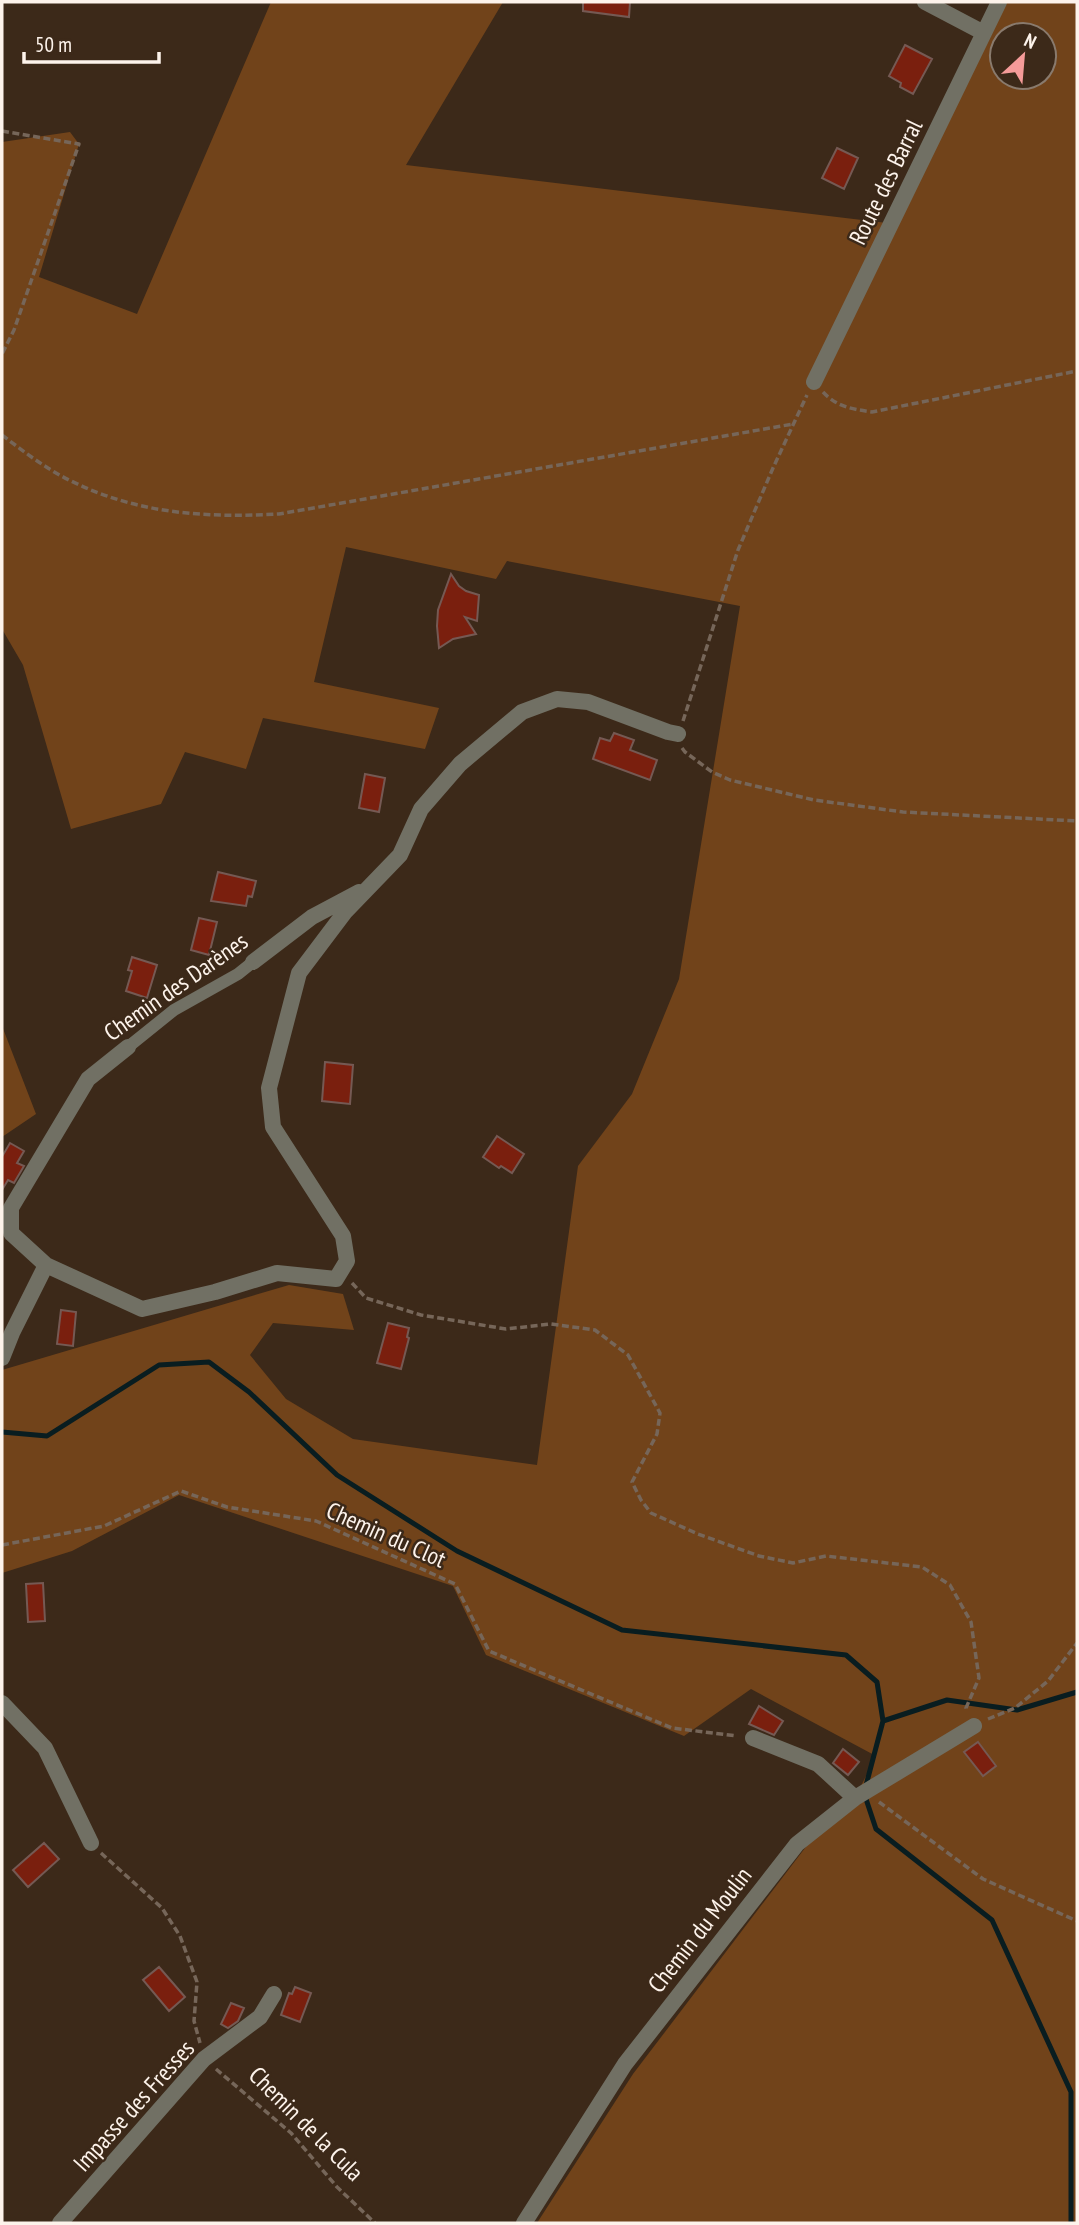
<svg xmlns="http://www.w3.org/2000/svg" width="1079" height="2225" viewBox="0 0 1079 2225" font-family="'PT Sans Narrow',sans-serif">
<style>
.green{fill:#71431a;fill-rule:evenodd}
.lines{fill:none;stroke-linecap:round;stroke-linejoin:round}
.stream{stroke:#091d20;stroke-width:5}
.building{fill:#7a1f0e;stroke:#755953;stroke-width:2}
.path{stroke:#766659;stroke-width:3.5;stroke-dasharray:7 3.5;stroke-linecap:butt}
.pedestrian{stroke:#717064;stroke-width:12}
.minor{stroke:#717064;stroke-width:16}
.labels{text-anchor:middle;stroke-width:5;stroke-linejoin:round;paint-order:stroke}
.street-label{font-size:24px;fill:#fdf3eb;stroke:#3c2919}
</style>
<rect width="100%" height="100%" fill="#3c2919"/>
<path class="green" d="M271 2H503L406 165 887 223 1006 2H1077V2223H537L633 2074 824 1823 855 1798 876 1756 751 1689 684 1736 486 1655 453 1586 179 1495 72 1551 2 1573V1370L289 1285 343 1294 354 1330 273 1323 250 1355 286 1399 353 1439 537 1465 578 1166 632 1094 679 979 740 606 507 561 496 579 346 547 314 682 439 708 425 749 263 718 246 769 185 752 161 804 71 829 23 665 2 629V142L70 132 79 144 39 277 137 314ZM1002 35H1044V77H1002Z
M2 1026 36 1114 2 1137Z"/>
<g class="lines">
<path class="stream" d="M2 1432 47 1436 159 1365 209 1362 249 1392 337 1475 457 1551 622 1630 846 1655 877 1682 883 1721 947 1700 1017 1710 1077 1692
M883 1721 864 1793 876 1829 992 1920 1071 2092V2223"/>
</g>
<path class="building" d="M583 2H630L629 17 583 11Z
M905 45 932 59 913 94 900 87 901 83 889 76Z
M837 148 858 158 844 189 822 178Z
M451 574 459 586 466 591 479 595 477 621 465 617 476 634 453 639 439 648 437 626 438 610Z
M614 733 634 740 630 750 657 760 650 780 593 759 600 738 610 741Z
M365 774 385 778 379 812 359 808Z
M218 872 256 881 252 897 248 896 246 906 211 901Z
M199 918 217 922 209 955 191 950Z
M132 957 157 965 147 998 126 991 132 971 128 970Z
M325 1062 353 1065 350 1104 322 1101Z
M497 1136 524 1154 512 1173 501 1166 499 1168 483 1157Z
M10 1143 24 1151 17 1163 24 1166 14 1183 8 1180 2 1190V1154L3 1155Z
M61 1310 76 1312 73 1346 57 1344Z
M388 1323 409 1328 407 1337 409 1338 401 1369 377 1363Z
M43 1583 45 1621 28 1622 26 1584Z
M759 1706 783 1721 774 1735 749 1724Z
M978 1742 996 1766 983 1776 964 1752Z
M843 1749 859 1762 848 1775 833 1763Z
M44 1843 59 1859 28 1887 13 1870Z
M159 1967 185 1997 169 2011 143 1980Z
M295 1987 311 1993 300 2022 281 2015 289 1993 292 1994Z
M231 2003 244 2008 238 2021 228 2028 221 2024Z"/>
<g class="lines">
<path class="path" d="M2 131 79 144 14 330 2 354
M823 392C837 407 852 409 872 412L1077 371
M2 435C23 451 45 468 69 480 137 514 205 518 279 514L793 424
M683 721 738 550 773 468 807 395
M682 748 685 752 712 772 730 780 814 800 903 812 1077 821
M352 1283 366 1298 421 1315 506 1329 551 1324 595 1330 628 1355 660 1413 657 1434 632 1482 641 1500 651 1513 698 1534 759 1556 793 1563 826 1556 922 1567 950 1585 971 1622 979 1678 966 1708 967 1711
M2 1545 104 1526 181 1491 227 1507 316 1521 455 1584 489 1651 672 1728 737 1736
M988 1719 1015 1708 1048 1681 1077 1643
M879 1802 983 1879 1077 1921
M101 1853 162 1908 180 1936 197 1982 194 2021 200 2043
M216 2069 291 2133 337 2187 375 2223"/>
<path class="pedestrian" d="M128 1047 174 1010 238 974 253 962"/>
<path class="minor" d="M925 2 984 33
M814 382 999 2
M253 962 312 917 359 892
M46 1265 11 1233V1208L88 1079 128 1047
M2 1358 12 1333 46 1265 142 1309 215 1292 277 1273 336 1279 347 1261 343 1236 273 1127 269 1088 299 973 345 912 400 855 421 809 460 764 522 712 557 699 588 702 668 732 678 734
M2 1703 45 1748 91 1843
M753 1738 818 1764 855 1798
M60 2223 204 2059 260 2017 274 1994
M524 2223 625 2064 797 1844 855 1798 974 1726"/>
</g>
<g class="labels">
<g class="street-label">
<text transform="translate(886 182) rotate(-64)" y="8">Route des Barral</text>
<text transform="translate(176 987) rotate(-35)" y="8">Chemin des Darènes</text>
<text transform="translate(386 1535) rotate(24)" y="8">Chemin du Clot</text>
<text transform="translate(700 1930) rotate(-52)" y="8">Chemin du Moulin</text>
<text transform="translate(134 2106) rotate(-48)" y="8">Impasse des Fresses</text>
<text transform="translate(306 2124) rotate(45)" y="8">Chemin de la Cula</text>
</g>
</g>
<rect width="1079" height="2225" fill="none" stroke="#fdf3eb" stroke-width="7"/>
<g transform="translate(1023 56) rotate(26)"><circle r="33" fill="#3c2919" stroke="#897a6d" stroke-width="2"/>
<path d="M0-5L12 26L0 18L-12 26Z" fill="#f59b99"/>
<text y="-10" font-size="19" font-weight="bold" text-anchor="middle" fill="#fdf3eb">N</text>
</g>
<path d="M24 52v10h135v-10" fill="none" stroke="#fdf3eb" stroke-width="3.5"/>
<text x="35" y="52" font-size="21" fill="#fdf3eb" stroke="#3c2919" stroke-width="5" paint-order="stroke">50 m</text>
</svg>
